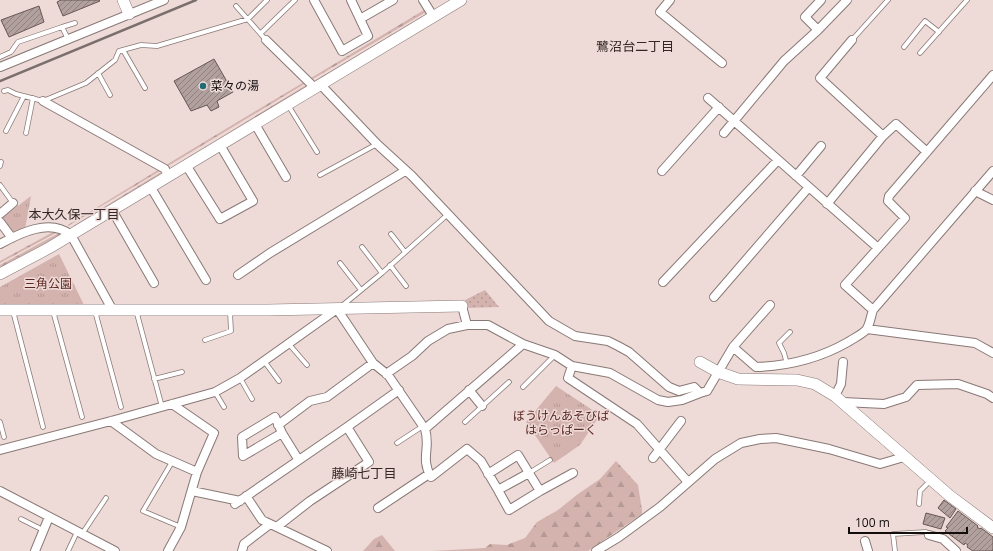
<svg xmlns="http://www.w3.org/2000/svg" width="993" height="551" viewBox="0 0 993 551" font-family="'Open Sans','Noto Sans JP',sans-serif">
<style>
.grass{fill:url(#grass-dots)}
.forest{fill:url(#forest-firs)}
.park{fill:url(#park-tufts)}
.building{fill:url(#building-hatch);stroke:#675755}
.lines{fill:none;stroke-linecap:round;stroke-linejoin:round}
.service-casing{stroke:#897976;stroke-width:5.5}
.minor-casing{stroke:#897976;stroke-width:10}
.tertiary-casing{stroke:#897976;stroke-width:12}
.service{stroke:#fff;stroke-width:4}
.minor{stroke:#fff;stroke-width:8}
.tertiary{stroke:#fff;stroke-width:11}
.rail{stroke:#7b6f6d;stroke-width:2.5}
.poi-dot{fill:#216b75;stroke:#eedbd8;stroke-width:1.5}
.labels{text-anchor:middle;stroke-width:3;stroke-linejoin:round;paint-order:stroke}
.poi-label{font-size:12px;fill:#120c0b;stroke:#eedbd8;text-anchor:start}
.park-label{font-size:12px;fill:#5b2721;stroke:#eedbd8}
.neighbourhood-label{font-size:13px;fill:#332624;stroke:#eedbd8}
</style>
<defs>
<pattern id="grass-dots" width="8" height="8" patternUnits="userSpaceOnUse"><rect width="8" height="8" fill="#d4b3ae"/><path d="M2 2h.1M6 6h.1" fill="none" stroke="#b59994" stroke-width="1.8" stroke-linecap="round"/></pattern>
<pattern id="forest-firs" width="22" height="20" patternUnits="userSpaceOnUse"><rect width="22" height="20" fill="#d4b3ae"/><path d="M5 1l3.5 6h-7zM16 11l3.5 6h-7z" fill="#b59994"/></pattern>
<pattern id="park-tufts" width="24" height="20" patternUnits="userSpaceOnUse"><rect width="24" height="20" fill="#d4b3ae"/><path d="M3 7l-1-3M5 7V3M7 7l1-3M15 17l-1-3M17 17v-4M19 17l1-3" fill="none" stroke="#b59994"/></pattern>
<pattern id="building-hatch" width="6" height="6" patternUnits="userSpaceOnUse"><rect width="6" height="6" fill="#b1a09d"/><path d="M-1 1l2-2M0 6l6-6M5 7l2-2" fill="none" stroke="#8f817e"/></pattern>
</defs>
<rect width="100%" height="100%" fill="#eedbd8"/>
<path class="grass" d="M485 290 499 307 466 308 465 300Z"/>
<path class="forest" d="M424 10 426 12 313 79 311 78Z
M427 13 429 14 315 82 314 81Z
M304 82 306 83 168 166 166 165Z
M306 85 308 86 171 168H170Z
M158 170 160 171 68 226V225Z
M161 172V174L75 226H73Z
M53 232 56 233 0 263V261Z
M59 233 60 235 0 268V265Z
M616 461 638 485 642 510V514L588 551H432L485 548 490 544 507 545 525 538 537 522 558 510 578 494 600 479Z
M382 535 395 551H363L374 539Z"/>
<path class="park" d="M31 196 25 229 14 233 2 218Z
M59 254 84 305 0 304V287Z
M556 386 600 415 580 445 554 463 526 422Z"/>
<path class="building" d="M61 0H99L100 1 63 16 57 2Z
M39 6 44 22 9 37 1 20Z
M214 59 233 92 217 101 219 107 211 111 207 105 191 111 174 81Z
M944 500 956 509 950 518 938 508Z
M958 511 978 526 977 527 980 529 981 528 993 537V551H973L967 547 968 545 965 543 964 545 945 531 948 528 946 527Z
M926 513 945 518 941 529 923 524Z"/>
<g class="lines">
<g class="service-casing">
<path id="service" d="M236 6 266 40
M62 27 75 23
M261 33 295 0
M852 40 888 0
M904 47 925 21 939 32
M123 50 145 88
M920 53 967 0
M0 57 11 52 18 42 62 27 68 39
M98 73 110 95
M4 91 8 90 16 94 43 101 86 83 115 60 119 51 141 45 157 46 248 19 267 0
M288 105 317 152
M6 131 24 96
M26 133 33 98
M0 166 1 162
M320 175 377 144
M0 185 13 203
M391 234 405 252
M362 247 382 273
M340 263 361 290
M390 265 406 286
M343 305 382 273 447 215
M136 310 162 407
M13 311 43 427
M53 311 82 417
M95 311 121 407
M205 340 231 331 230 312
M288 343 307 365
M264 361 279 381
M787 364 784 353 779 343 790 332
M240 378 252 399
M154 379 182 372
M523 387 555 355
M215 392 224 407
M0 422 4 437
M465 422 509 382
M397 443 423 426
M172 462 143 511 181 527
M529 473 550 460
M919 504 920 491 931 480
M21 519 43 530
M82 534 106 498
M68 551 77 532
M895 551 893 534 926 532 929 535"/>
</g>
<g class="minor-casing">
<path id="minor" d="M314 0 342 51 368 36 351 0
M423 0 433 16
M670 0 660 12 722 63
M360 19 393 0
M818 30 805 17 821 0
M266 40 315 88
M852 40 820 78 883 136
M0 67 164 0
M320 84 377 144 412 176 549 321 575 336 608 341 618 346 629 352 669 387 679 391 694 387 700 393 707 391 733 347 756 367C789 366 820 358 848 342 854 338 861 335 866 330 870 325 871 315 873 310L993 171
M708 98 878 248
M43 101 165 169 168 176
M255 124 286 177
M724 133 784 61 818 30 847 0
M186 165 220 219 253 201 220 145
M662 171 719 107
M796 176 821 146
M150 186 206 280
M975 191 993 200
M827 204 883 136 896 124 927 152
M112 210 154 283
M0 214 13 203
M0 222 12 238
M0 244C20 233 50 218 71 235L112 309
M238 275 270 253 405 171
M663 282 778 160
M714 297 809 187
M873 310 845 285 905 218 888 201 889 196 993 75
M867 329 975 343 993 353
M523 344 555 355 572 366 610 373 658 400 668 402 682 400 700 393
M733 347 770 305
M572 366 568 378 637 424 688 482
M386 374 412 356 428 341 448 329 467 325
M469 390 482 406
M835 396 841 384 843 362
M843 402 884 404 906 397 917 385 958 384 987 394 993 398
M111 421 156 454 197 472
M278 425 310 401 327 397 373 363
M347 427 399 390
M425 429 523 344 488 325H467L462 306
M282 433 243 456 242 437 275 417 282 433 298 459
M0 450 111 421 215 392 240 378 337 309 373 363 388 375 425 429C431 448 420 458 431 477L467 449 481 461 498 490 529 473 518 455 488 474
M653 458 681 421
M498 490 509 510 540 491 529 473
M0 491 115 551
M192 491 240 501
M540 491 573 473
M246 496 262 520 327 551
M235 504 347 427 369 462 310 501 278 526
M378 508 429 474
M929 535 943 539 956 551
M865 541 868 551
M35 551 49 517
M168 551 181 527 197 472 214 433 172 404
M242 551 244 544 270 524
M596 551 619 537 660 507 715 459 741 443 760 439 776 438 829 449 880 464 904 457"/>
</g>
<g class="tertiary-casing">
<path id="tertiary" d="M123 0 129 14
M0 274 49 248 461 0
M0 310H268L462 306
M700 362 718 372 738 379 797 380 815 384 835 396 950 496 993 528"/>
</g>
<use href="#service" class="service"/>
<use href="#minor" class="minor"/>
<use href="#tertiary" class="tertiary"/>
<path class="rail" d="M0 81 196 0"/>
</g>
<circle class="poi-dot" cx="203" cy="86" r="4"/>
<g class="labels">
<g class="poi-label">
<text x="211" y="90">菜々の湯</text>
</g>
<g class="park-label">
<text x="48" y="288">三角公園</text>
<text x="561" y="420">ぼうけんあそびば<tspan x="561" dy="14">はらっぱーく</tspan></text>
</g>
<g class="neighbourhood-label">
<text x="635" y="51">鷺沼台二丁目</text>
<text x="74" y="219">本大久保一丁目</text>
<text x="364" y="478">藤崎七丁目</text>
</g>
</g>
<path d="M849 527v6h118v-6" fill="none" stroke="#120c0b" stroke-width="2"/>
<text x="855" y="527" font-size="12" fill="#120c0b" stroke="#eedbd8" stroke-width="3" paint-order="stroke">100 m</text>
</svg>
